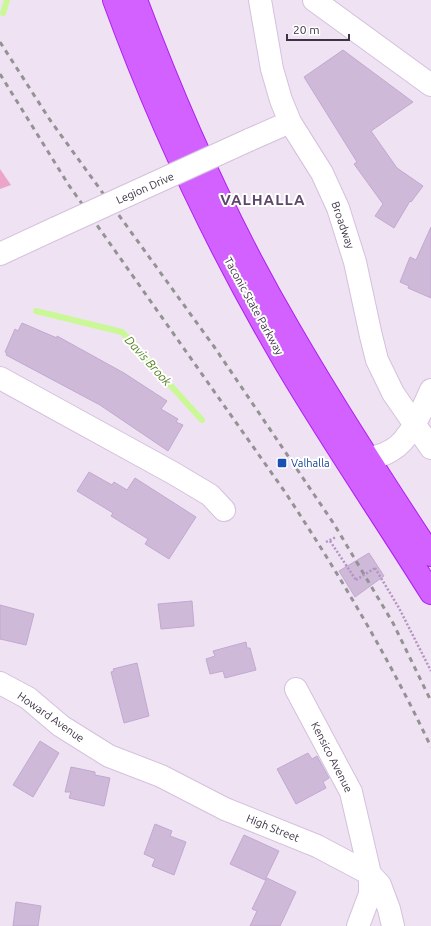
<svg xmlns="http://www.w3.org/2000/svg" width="431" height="926" viewBox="0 0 431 926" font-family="Ubuntu,sans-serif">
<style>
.green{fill:#eca5c9}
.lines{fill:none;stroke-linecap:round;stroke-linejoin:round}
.stream{stroke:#cbf896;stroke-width:6}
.building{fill:#ceb9d9;stroke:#c3a8d1}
.minor-casing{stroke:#d5c0dd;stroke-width:24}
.highway-casing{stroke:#ad21ee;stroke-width:24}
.path{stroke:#b493c2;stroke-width:2.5;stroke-dasharray:2 2;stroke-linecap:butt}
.minor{stroke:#fff;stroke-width:22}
.highway{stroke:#d361ff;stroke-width:22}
.rail{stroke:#939393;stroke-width:3;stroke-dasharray:5 5;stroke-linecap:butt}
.minor-bridge-casing{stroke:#d5c0dd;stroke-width:24;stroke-linecap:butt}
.path-bridge{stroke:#b493c2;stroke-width:2.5;stroke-dasharray:2 2;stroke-linecap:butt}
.minor-bridge{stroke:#fff;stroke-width:22}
.transit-dot{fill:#1a4fb4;stroke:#fff;stroke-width:1.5}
.labels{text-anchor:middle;stroke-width:4;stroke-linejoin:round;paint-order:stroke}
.street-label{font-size:11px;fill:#3e3245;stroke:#fff}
.transit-label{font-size:11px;fill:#164399;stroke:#fff;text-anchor:start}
.water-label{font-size:12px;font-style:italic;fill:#50801b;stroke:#fff}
.district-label{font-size:15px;font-weight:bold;letter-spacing:1px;fill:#5d4869;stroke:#fff}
</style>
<rect width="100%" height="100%" fill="#efe2f3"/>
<path class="green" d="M0 169 11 185 0 189Z"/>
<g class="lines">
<path class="stream" d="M3 13 7 0
M36 311 122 332 202 420"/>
</g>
<path class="building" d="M343 50 413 102 371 131 397 168 423 186 411 202 410 201 394 228 375 216 383 204 354 164 357 162 304 77Z
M431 227V298L408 288 409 286 400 282 410 257 416 260Z
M22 323 57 338V336L124 373 167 401 161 409 178 419 176 422 183 425 168 451 100 405 6 355 7 353 5 352 15 329 18 331Z
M89 472 112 485 114 482 127 490 135 478 196 517 169 559 145 544 148 539 111 516 113 513 77 491Z
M369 553 384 576 355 597 339 571Z
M192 601 194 626 161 629 158 604Z
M0 605 34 614 26 645 0 639Z
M246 642 247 648H250L256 670 225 678 223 671 210 674 206 659 215 656 213 651Z
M137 663 149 716 124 723 111 672 114 671 113 669Z
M40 741 59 753 33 797 13 785Z
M308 753 312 759 317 756 329 778 323 782 326 788 296 804 277 769Z
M71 767 95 772V775L110 778 104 806 69 798 71 792H65Z
M155 824 172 831 170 836 186 842 174 875 152 866 155 859 144 854Z
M244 835 279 851 265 880 230 864Z
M267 878 296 892 280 926H250L257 911 252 909Z
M16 902 41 906 38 926H13Z"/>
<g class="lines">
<g class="minor-casing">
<path id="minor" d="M260 0 272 69 281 100 290 122 322 173 338 208 355 262 371 336 377 360 393 393 431 448
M314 0 431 85
M249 140 290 122
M0 254 56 228
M0 378 173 473 210 495 224 510
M349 458C363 459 380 458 392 450 410 440 423 408 431 390
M0 683 28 698 61 726 109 756 161 776 225 809 317 846 370 874 380 885 389 909 393 926
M296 689 351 792 370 874V894L358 926"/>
</g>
<g class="highway-casing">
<path id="highway" d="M114 0C160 126 218 248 286 364 332 442 383 516 431 593
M136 0C178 112 227 223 288 327 333 405 382 480 431 555"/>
</g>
<path class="path" d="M330 541 356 580
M326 542 336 537
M375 568 399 608 431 671"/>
<use href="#minor" class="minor"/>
<use href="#highway" class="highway"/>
<path class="rail" d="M0 42 50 120 215 348 334 524 393 623 431 701
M0 74 68 184 285 492C339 574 389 658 431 747"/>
<g class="minor-bridge-casing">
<path id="minor-bridge" d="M56 228 249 140"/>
</g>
<path class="path-bridge" d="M356 580 375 568"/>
<use href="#minor-bridge" class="minor-bridge"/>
</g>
<rect class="transit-dot" x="277" y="458" width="10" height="10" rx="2"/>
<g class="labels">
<g class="street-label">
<text transform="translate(145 188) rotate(-24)" y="4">Legion Drive</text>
<text transform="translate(343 225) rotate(71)" y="4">Broadway</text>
<text transform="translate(254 306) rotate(61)" y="4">Taconic State Parkway</text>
<text transform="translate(51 717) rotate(35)" y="4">Howard Avenue</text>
<text transform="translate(332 757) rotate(63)" y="4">Kensico Avenue</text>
<text transform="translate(273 828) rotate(22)" y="4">High Street</text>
</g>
<g class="transit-label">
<text x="291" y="467">Valhalla</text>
</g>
<g class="water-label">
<text transform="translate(148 361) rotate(48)" y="4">Davis Brook</text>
</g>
<g class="district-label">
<text x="263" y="205">VALHALLA</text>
</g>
</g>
<path d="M287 34v6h62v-6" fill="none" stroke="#3e3245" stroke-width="2"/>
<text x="293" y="34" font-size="12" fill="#3e3245" stroke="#ffffff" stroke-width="3" paint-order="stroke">20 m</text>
</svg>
